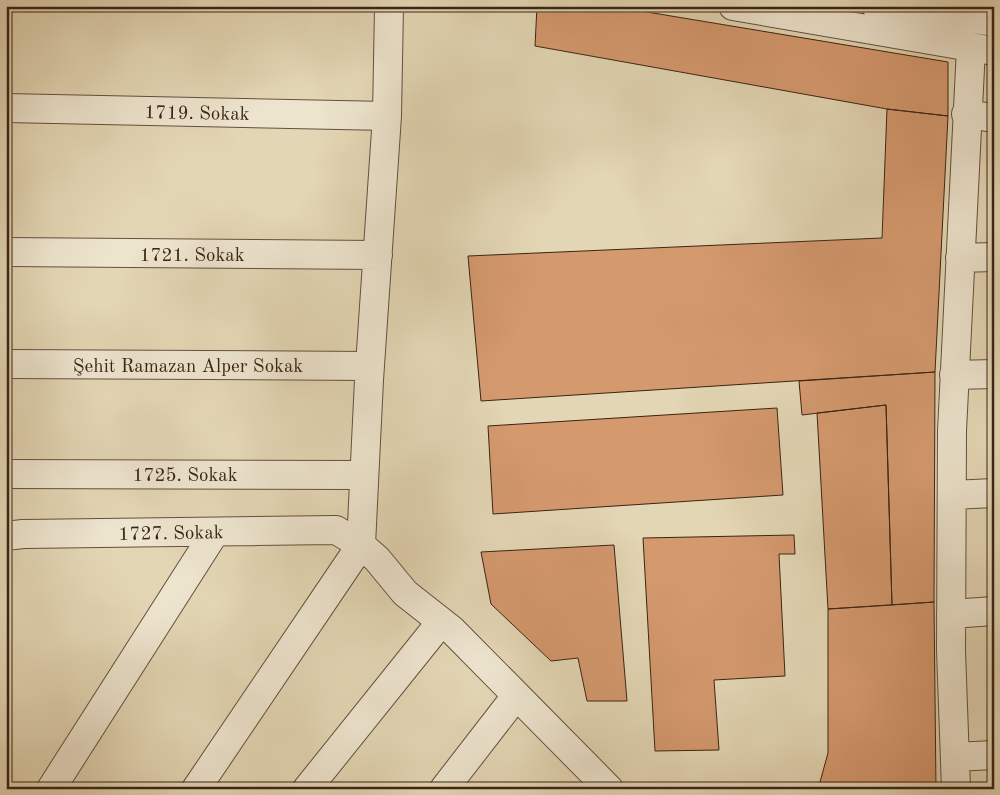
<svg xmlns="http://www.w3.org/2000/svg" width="1000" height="795" viewBox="0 0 1000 795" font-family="'Old Standard TT',serif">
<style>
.building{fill:#d5996e;stroke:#3a2416}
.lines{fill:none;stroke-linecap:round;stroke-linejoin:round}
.minor-casing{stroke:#64503e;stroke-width:30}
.minor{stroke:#ede4ce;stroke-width:28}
.labels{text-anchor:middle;stroke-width:4;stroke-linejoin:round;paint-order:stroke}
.street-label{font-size:19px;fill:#3a2416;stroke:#ede4ce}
</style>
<rect width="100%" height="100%" fill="#e3d6b4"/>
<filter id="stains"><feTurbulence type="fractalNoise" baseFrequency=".004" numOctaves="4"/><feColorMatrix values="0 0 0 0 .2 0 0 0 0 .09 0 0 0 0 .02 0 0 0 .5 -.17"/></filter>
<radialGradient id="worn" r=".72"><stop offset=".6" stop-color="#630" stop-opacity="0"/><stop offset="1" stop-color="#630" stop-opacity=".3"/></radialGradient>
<path class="building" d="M537 6H611L948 62V116L887 109 535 46Z
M887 109 948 116 935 372 481 401 468 256 882 238Z
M935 372 934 602 892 605 886 405 802 415 799 381Z
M886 405 892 605 828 609 817 413Z
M777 408 783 495 493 514 488 426Z
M794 535 795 554H779L785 676 714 680 719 750 655 751 643 538Z
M614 545 627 701H587L578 658 551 661 491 604 481 552Z
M934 602 936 789H814L820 782 828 753V609Z"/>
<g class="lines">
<g class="minor-casing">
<path id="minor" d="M733 6 994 51
M876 6 994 22
M6 108 387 116
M966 114 994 118
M6 252 378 255
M960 258 994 257
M6 364 370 366
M954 375 994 374
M6 474 364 475
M952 495 994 493
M6 536 23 534 336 530 361 545 377 559 405 593 452 630 609 789
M951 614 994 611
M955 757 994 755
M51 789 215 532
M196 789 361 545 369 380 387 116 389 6
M307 789 441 622
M444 789 516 696
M956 789 951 651 952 431 971 48"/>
</g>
<use href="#minor" class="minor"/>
</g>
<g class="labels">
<g class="street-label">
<text transform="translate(197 112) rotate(1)" y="7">1719. Sokak</text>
<text x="192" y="261">1721. Sokak</text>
<text x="188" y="372">Şehit Ramazan Alper Sokak</text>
<text x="185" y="481">1725. Sokak</text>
<text transform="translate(171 532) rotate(-1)" y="7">1727. Sokak</text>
</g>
</g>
<rect width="1000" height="795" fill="none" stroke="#e3d6b4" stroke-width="25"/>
<rect x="8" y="8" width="985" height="780" fill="none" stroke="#3a2416" stroke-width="2.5"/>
<rect x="12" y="12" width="975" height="770" fill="none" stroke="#3a2416"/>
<rect width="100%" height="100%" filter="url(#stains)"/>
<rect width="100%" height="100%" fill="url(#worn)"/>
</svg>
